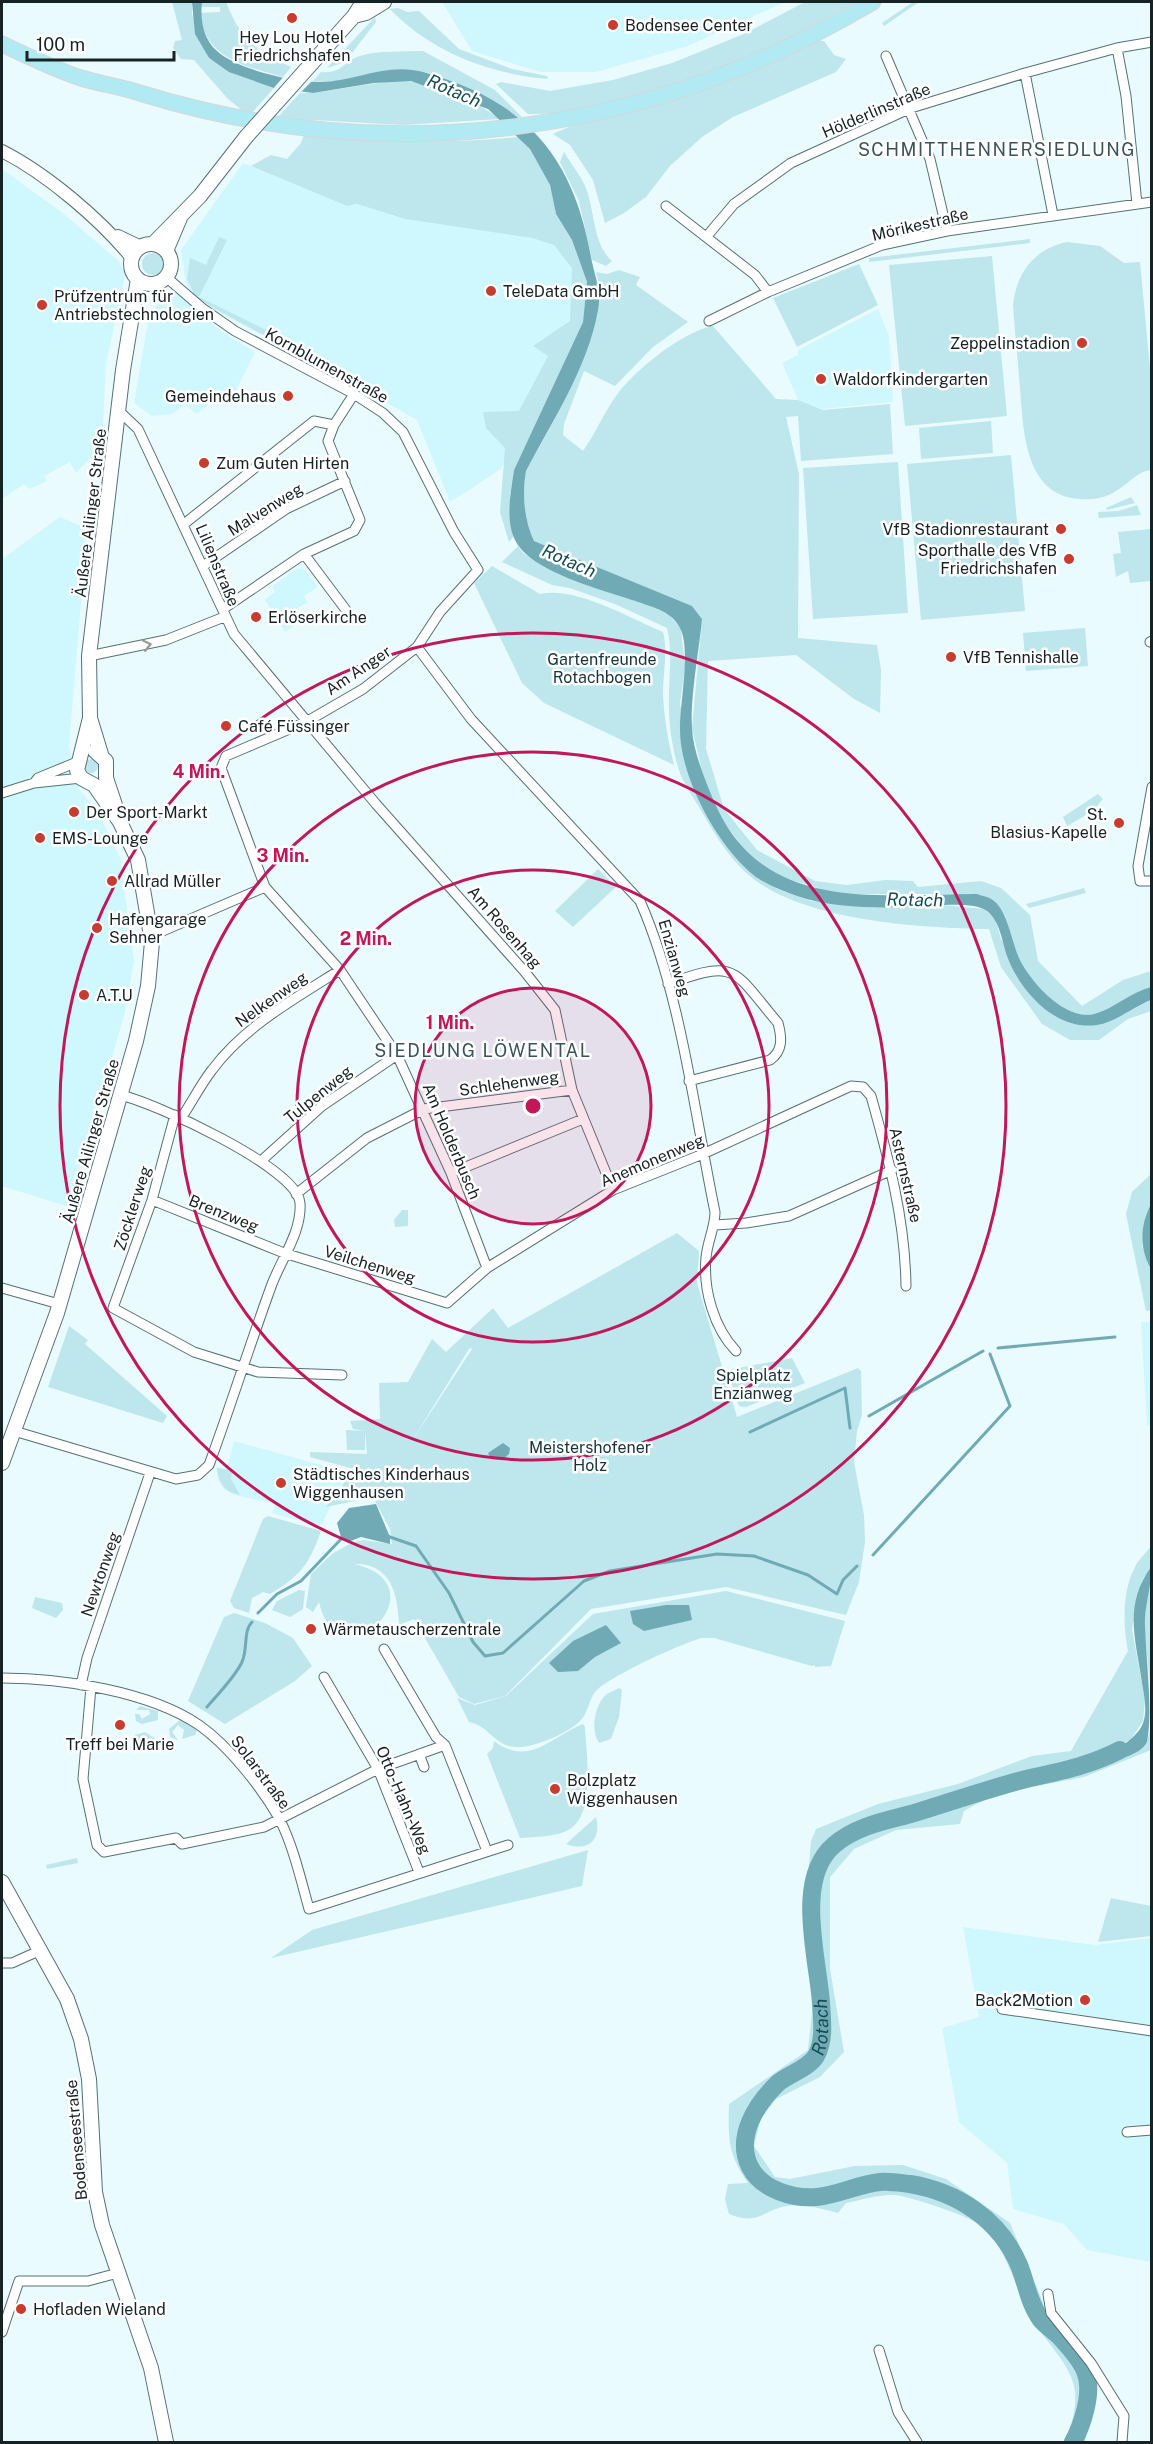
<svg xmlns="http://www.w3.org/2000/svg" width="1153" height="2444" viewBox="0 0 1153 2444" font-family="'Public Sans',sans-serif">
<style>
.built{fill:#cff7fe}
.green{fill:#bde6ed;fill-rule:evenodd}
.water{fill:#70abb5}
.pier{fill:#e9fbfe}
.lines{fill:none;stroke-linecap:round;stroke-linejoin:round}
.stream{stroke:#70abb5;stroke-width:3}
.river{stroke:#70abb5;stroke-width:18}
.minor-casing{stroke:#567175;stroke-width:11}
.tertiary-casing{stroke:#567175;stroke-width:14}
.secondary-casing{stroke:#567175;stroke-width:16}
.primary-casing{stroke:#d5d7d8;stroke-width:17}
.minor{stroke:#fff;stroke-width:9}
.tertiary{stroke:#fff;stroke-width:12}
.secondary{stroke:#fff;stroke-width:14}
.primary{stroke:#b2eaf3;stroke-width:15}
.secondary-bridge-casing{stroke:#567175;stroke-width:16;stroke-linecap:butt}
.secondary-bridge{stroke:#fff;stroke-width:14}
.oneway{stroke:#979c9c}
.ring{fill:none;stroke:#c2185b;stroke-width:3}
.poi-dot{fill:#c83b2f;stroke:#fff;stroke-width:2}
.labels{text-anchor:middle;stroke-width:5;stroke-linejoin:round;paint-order:stroke}
.poi-label{font-size:16px;fill:#172224;stroke:#fff;text-anchor:start}
.street-label{font-size:16px;fill:#172224;stroke:#fff}
.park-label{font-size:16px;fill:#163439;stroke:#fff}
.water-label{font-size:18px;font-style:italic;fill:#164b53;stroke:#fff}
.neighbourhood-label{font-size:18px;letter-spacing:1.5px;fill:#395458;stroke:#fff}
.centre{fill:#c2185b;stroke:#fff;stroke-width:3}
.ring-label{font-size:18px;text-anchor:middle;font-weight:bold;fill:#c2185b;stroke:#fff;stroke-width:5;stroke-linejoin:round;paint-order:stroke}
</style>
<rect width="100%" height="100%" fill="#e9fbfe"/>
<path class="built" d="M442 2H785L688 46 596 72H540L472 51Z
M243 163 347 206 357 204 405 219 532 238 554 245 575 269 572 327 501 469 450 502 417 420 341 377 194 299 186 283 181 250Z
M2 169 60 211 119 261 125 275 106 364 102 446 76 473 70 462 44 476 47 481 30 489 24 484 2 499Z
M167 292 176 293 222 332 255 352 235 392 222 393 197 414 185 405 172 414 152 416 134 403 148 322 161 296Z
M878 309 889 336 893 402 822 409 798 400 782 363 798 355V350Z
M60 517 87 529 69 746 79 789 98 812 120 858 134 961 125 1012 69 1207 2 1186V559Z
M298 568 304 569 318 587 304 596 308 602 291 612 297 624 285 632 265 600 275 592 272 586Z
M1141 1322H1151V1425H1147Z
M234 1441 347 1472 322 1524 318 1526 272 1513 275 1504 235 1495 224 1489 218 1480 216 1467 227 1469Z
M963 1927 1095 1945 1151 1938V2262L1087 2250 1064 2224 1013 2209 1007 2163 959 2122 942 2028 979 2017Z"/>
<path class="green" d="M172 2H192V14L209 59 274 88 249 116 227 98 194 60 181 59 173 48 175 41 182 40Z
M202 2H226C241 40 255 50 291 67L283 77C248 67 202 58 201 13L220 12V7H201Z
M805 2H856C768 53 631 115 528 114L496 84 501 82 550 91 613 80 672 63 744 34Z
M913 2H919L884 26 882 23Z
M398 8 407 12 419 11 459 49 512 69 547 76 548 79C489 74 431 52 390 9Z
M375 17 376 22 345 62 327 68Z
M815 41H824L834 55 846 59 836 72 733 117 702 137 670 166 646 197 624 213 605 223 593 180 570 145 553 134 571 126 643 109 695 93 777 60Z
M423 51 495 90 522 117H518C498 103 441 71 418 72 384 72 347 85 313 81L321 72C343 74 343 61 360 56 379 50 403 52 423 51Z
M398 80C425 81 479 101 499 119L403 125 277 118 300 93H313Z
M304 135C376 140 447 145 518 137L530 149 550 185 556 214 572 240 587 282 583 322 514 470 510 495 513 537 509 542 500 512 505 448 486 428 483 412 519 411 548 356 533 346 570 321 572 268 554 245 532 238 405 219 357 204 347 206 251 166 271 155 287 159 301 143Z
M564 152C571 164 581 176 586 188 595 213 593 244 612 261L606 266 592 260 579 201 560 162Z
M219 237 227 240 199 297 270 332 265 336 196 298 187 279 190 258 206 265Z
M1030 239V243L869 262V258Z
M1067 242 1100 246 1124 263 1140 262 1151 379V470C1131 472 1122 497 1092 499 1025 504 1024 436 1020 389 1018 361 1015 334 1013 306 1016 273 1034 249 1067 242Z
M142 264a11 11 0 1 1 22 0a11 11 0 1 1-22 0Z
M992 256 1007 416 905 426 889 265Z
M859 264 878 305 797 347 773 298Z
M619 270 640 277 636 285 688 322 653 347 615 386 584 371 564 424 563 435 583 451C596 433 605 410 619 392 638 368 682 332 713 326L776 399 798 400 823 410 890 404 893 454 801 461 798 416 786 417 799 474 798 638 877 645 881 670 880 713 854 699 796 655 708 661 706 749 724 809 757 850 815 881 847 885 885 880 913 881 918 887 981 881 1001 888 1030 915 1038 961 1082 1006 1123 980 1151 971V987C1130 992 1114 1009 1094 1014 1065 1021 1031 982 1020 960 1010 940 1005 920 994 901L952 894H838L772 874 747 853 720 817 702 771 692 728 702 619 692 606 534 541C524 520 522 494 526 471 552 424 613 325 596 272L607 274Z
M991 421 993 453 921 459 919 428Z
M1011 455 1025 611 921 620 907 464Z
M898 462 908 613 813 619 803 468Z
M1131 497 1135 503 1107 510 1106 508Z
M1137 505 1141 515 1099 518 1098 512 1119 511Z
M1151 529V581L1130 583 1128 571 1116 577 1113 554 1121 553 1118 532Z
M518 546 523 553 559 574 667 612 681 629 685 666 680 704 706 814 777 889 811 901 862 906 943 905 984 909 995 918 1001 939 1053 1015 1114 1019 1151 1000V1011L1128 1019 1099 1040H1070L1042 1024 1001 967 989 929C920 928 816 921 759 883 733 865 717 838 702 812 695 800 685 786 680 773 672 750 668 720 669 696 669 672 673 652 667 628L615 604 570 588 552 585 502 562Z
M492 566 540 594C576 586 629 618 663 632 668 652 663 673 663 694 664 718 668 741 674 765L544 703 522 683 474 583Z
M1085 628 1088 666 1026 671 1023 633Z
M84 766a7 7 0 1 1 14 0a7 7 0 1 1-14 0Z
M1098 794 1103 799 1093 811 1067 826 1063 817Z
M598 869 616 887 573 927 555 911Z
M1084 888 1086 893 1029 908 1026 904Z
M1151 1174V1204L1143 1230 1142 1246 1151 1269V1310L1146 1311 1126 1214 1132 1192Z
M402 1210H408V1226L395 1227 394 1220Z
M677 1233 699 1251 697 1283 737 1417 858 1368 861 1371 862 1415 857 1431 854 1462 864 1515 865 1542 859 1582 846 1615 726 1587 591 1609 505 1696 474 1704 459 1697 414 1619 399 1625C398 1594 391 1563 354 1564 445 1585 339 1689 319 1602L313 1612 306 1607 311 1574 332 1554 351 1543 363 1540 392 1544 390 1529 375 1501 378 1496 326 1507 354 1469 310 1457V1452L367 1454 365 1431V1450H347L346 1430 365 1431 353 1429 350 1421 380 1419 379 1383 408 1382 432 1339 446 1352 493 1308 508 1328ZM471 1348 472 1349 410 1444 469 1349Z
M69 1326 88 1340 85 1344 167 1416 163 1423 48 1387Z
M792 1358 805 1383 746 1407 739 1406 727 1370Z
M217 1468 232 1471 231 1479 240 1495C224 1492 219 1483 217 1468Z
M268 1516 321 1531C309 1565 300 1576 270 1594L263 1592 252 1598 249 1613 234 1608 230 1601 263 1519Z
M1151 1546V1567L1142 1580 1132 1629 1145 1700 1143 1721 1131 1739 1099 1758 1146 1744 1151 1728V1750L1084 1777 995 1794 964 1811 960 1824 896 1830 854 1849 830 1877V1969L844 2052 820 2077 776 2099 761 2118 754 2146 775 2177 790 2179 855 2166 903 2165 946 2179 1010 2223 1047 2312 1086 2363 1095 2387 1085 2442H1063C1072 2429 1078 2402 1074 2386 1069 2364 1050 2346 1038 2328 1020 2303 1005 2244 985 2228 973 2217 912 2197 895 2195 880 2194 861 2200 846 2203L838 2213C823 2209 803 2203 787 2206 762 2210 759 2226 729 2214L725 2199 728 2184 748 2183C728 2154 728 2139 729 2104L808 2050 813 2003 805 1914 811 1841 816 1829 878 1804 958 1784 1032 1756 1071 1751 1128 1651C1123 1626 1122 1593 1134 1569 1137 1561 1146 1553 1151 1546Z
M1151 1583V1694L1144 1625 1148 1588Z
M299 1590 305 1591 303 1609 290 1617 272 1610 277 1601Z
M726 1591 845 1621 831 1666 815 1667V1665L812 1666 714 1638H701C672 1648 633 1666 606 1683 589 1693 592 1702 584 1716 575 1731 533 1749 515 1747 495 1746 488 1725 469 1722L457 1698 475 1705 506 1696 593 1614Z
M35 1597 62 1603 63 1610 56 1618 32 1608Z
M234 1613 265 1623 293 1638 312 1666 295 1681 225 1724 188 1701 224 1617Z
M619 1688 622 1690 619 1717 611 1739 599 1743C591 1732 594 1709 603 1698 606 1693 614 1691 619 1688Z
M140 1706 158 1711V1720L142 1724 136 1721 135 1714H139L142 1719 150 1714 149 1710H136Z
M180 1720 197 1730 195 1735 182 1739 184 1730 178 1725 172 1732 178 1740 170 1737 169 1729Z
M583 1724 585 1727C586 1754 596 1812 570 1829 557 1837 534 1837 520 1838L487 1754 493 1748 494 1741C529 1768 552 1736 583 1724Z
M145 1732 157 1740 156 1745 137 1749 133 1745 134 1735Z
M596 1817C602 1841 587 1852 566 1844Z
M588 1850 582 1886 271 1958 312 1930Z
M77 1858 78 1863 47 1869 46 1865Z
M1111 1898 1151 1906V1936L1098 1942Z"/>
<path class="water" d="M192 2H202C200 19 203 39 217 51 238 70 293 82 320 82 354 82 386 62 423 72 524 100 573 154 591 257 594 275 602 290 598 310 588 367 553 420 526 471 522 494 524 520 534 541L692 606 702 619C699 651 690 698 692 728 693 750 703 774 711 794 758 915 871 894 977 894 982 896 990 897 994 901 1008 912 1012 944 1020 960 1031 982 1065 1021 1094 1014 1114 1009 1130 992 1151 987V1000C1133 1007 1116 1022 1097 1025 1055 1031 1020 991 1007 956 1002 941 1000 921 987 911 971 900 931 907 912 907 876 908 832 908 797 896 783 891 769 886 756 877 718 848 679 776 680 728 680 703 691 648 680 628 671 611 655 608 638 602 605 590 531 573 515 540 505 520 511 491 514 470L583 322 587 282 572 240 556 214 550 185 530 149 488 109 411 81 374 83 313 93 274 88 229 72 209 58 195 34Z
M1151 1204V1269C1139 1248 1140 1226 1151 1204Z
M503 1443 510 1448 509 1454 502 1460 491 1459 488 1453Z
M376 1504 390 1537V1544L361 1537 348 1542 341 1537 337 1523 349 1508Z
M1151 1567C1152 1587 1144 1606 1145 1626 1146 1659 1153 1712 1147 1742 1140 1756 1116 1759 1102 1764L1099 1758C1115 1750 1139 1739 1144 1720 1147 1708 1144 1695 1142 1683 1136 1640 1123 1606 1151 1567Z
M666 1605H689L692 1620 644 1631 633 1624 630 1611Z
M606 1625 621 1643 595 1657 578 1671 558 1672 549 1663 573 1641Z"/>
<path class="pier" d="M285 75 315 78 298 95 272 90Z"/>
<g class="lines">
<path class="stream" d="M998 1348 1115 1337
M869 1416 983 1351
M750 1432 845 1388 850 1428
M387 1536 416 1546 449 1593 473 1642 485 1656 503 1653 584 1581 610 1571 717 1554 754 1556 808 1575 837 1594 843 1580 857 1566
M873 1555 1010 1406 990 1354
M258 1613 277 1594 301 1581 344 1536
M207 1707C218 1694 235 1677 242 1662 248 1649 243 1631 252 1622"/>
<path class="river" id="s1" d="M1073 2442C1082 2426 1093 2393 1086 2374 1082 2360 1068 2346 1059 2336 1053 2330 1046 2326 1041 2320 1029 2304 1026 2282 1019 2265 1000 2220 958 2192 910 2184 901 2183 889 2181 880 2182 859 2184 838 2195 817 2197 793 2199 762 2190 750 2167 735 2137 756 2104 778 2083 789 2074 809 2068 816 2056 825 2040 822 2020 821 2003 818 1958 794 1879 834 1845 856 1826 885 1821 911 1814 951 1802 990 1788 1030 1778 1062 1771 1091 1765 1120 1750"/>
<g class="minor-casing">
<path id="minor" d="M1117 48 1126 96 1137 204
M886 56 930 159 947 231
M1025 73 1053 215
M666 206 755 275 768 292
M707 236 734 204 791 163 911 108 1025 73 1117 48 1152 42
M166 277 202 308 235 331 354 394 383 413 403 432 454 532 478 570 440 612 417 647 363 689 306 722 226 756 221 768 265 887 340 970 397 1055 451 1173 487 1268
M709 321 768 292 882 245 947 231 1152 202
M119 411 138 429 234 634 376 804 525 972 555 1010 572 1090 613 1190
M184 524 314 421 334 425 354 394
M304 554 354 531 360 520 328 441 334 425
M203 566 286 509 345 481
M223 609 304 554 349 614
M1150 642 1152 641
M417 647 471 719 640 901C681 994 694 1111 715 1212 715 1228 707 1242 706 1258 703 1290 714 1328 736 1351
M89 656 166 640 224 617
M34 783 38 778 77 762
M1152 787 1138 866 1140 881H1152
M2 793 34 783 81 778
M151 936 265 887
M668 984C738 958 733 970 778 1023 782 1038 783 1051 770 1060L689 1081
M175 1115 152 1200 113 1308 194 1352 258 1372 342 1375
M182 1117C192 1102 201 1084 212 1070 245 1026 294 999 340 970
M261 1161 322 1106 397 1055
M451 1173 583 1119
M296 1194 367 1138 424 1109 572 1090
M152 1200 284 1253 447 1303 487 1268 613 1190 703 1154 851 1086 863 1087 871 1096C889 1160 905 1219 906 1286
M715 1225 746 1223 789 1216 892 1170
M2 1288 59 1304
M14 1431 176 1479 198 1475 209 1465C231 1405 250 1344 272 1284 282 1258 302 1231 300 1203 298 1168 153 1102 120 1095
M384 1649 436 1737 445 1745 487 1851
M324 1677 378 1769 419 1872
M2 1678C61 1678 149 1691 199 1725 229 1746 261 1787 279 1818 293 1845 301 1880 309 1909L508 1845
M81 1685 87 1658 150 1473
M91 1687 83 1779 97 1845 104 1852 176 1838 182 1844 264 1827 378 1769 445 1745
M419 1754 424 1767
M2 1963H12L41 1950
M1002 2009 1152 2031
M1127 2132 1152 2130
M1048 2294 1051 2313 1091 2363 1124 2416 1122 2442
M2 2332 19 2281H88L118 2273
M879 2350 898 2412 917 2442"/>
</g>
<g class="tertiary-casing">
<path id="tertiary" d="M2 151C47 174 100 219 132 258
M118 236 141 247"/>
</g>
<g class="secondary-casing">
<path id="secondary" d="M354 16 366 13 384 2
M312 63 354 16 363 2
M153 244 200 196 246 137
M131 264a20 20 0 1 1 40 0a20 20 0 1 1-40 0Z
M166 251 180 218
M95 751 106 761V778L116 808
M101 754 90 718 89 656 123 370 138 279
M2 1463 57 1313 136 1041 148 986 152 942 138 860 120 822 94 785 81 778 77 770 90 718
M2 1882 67 1999 81 2039 89 2079 95 2192 102 2225 151 2368 166 2442"/>
</g>
<g class="primary-casing">
<path id="primary" d="M2 44C27 56 54 69 81 78 101 84 123 87 143 94 393 170 649 135 873 2"/>
</g>
<use href="#minor" class="minor"/>
<use href="#tertiary" class="tertiary"/>
<use href="#secondary" class="secondary"/>
<use href="#primary" class="primary"/>
<g class="secondary-bridge-casing">
<path id="secondary-bridge" d="M246 137 312 63"/>
</g>
<use href="#secondary-bridge" class="secondary-bridge"/>
</g>
<defs><path id="oneway-chevron" d="M-2-3.5L2.5 0L-2 3.5" fill="none" stroke-width="1.6" stroke-linecap="round" stroke-linejoin="round" transform="scale(1.5)"/></defs>
<use class="oneway" href="#oneway-chevron" transform="translate(147 645) rotate(-12)"/>
<circle cx="533" cy="1106" r="118" fill="#c2185b" fill-opacity=".12"/>
<g class="ring">
<circle cx="533" cy="1106" r="118"/>
<circle cx="533" cy="1106" r="236"/>
<circle cx="533" cy="1106" r="354"/>
<circle cx="533" cy="1106" r="473"/>
</g>
<g class="poi-dot">
<circle cx="292" cy="18" r="6"/>
<circle cx="613" cy="25" r="6"/>
<circle cx="491" cy="291" r="6"/>
<circle cx="42" cy="305" r="6"/>
<circle cx="1082" cy="343" r="6"/>
<circle cx="821" cy="379" r="6"/>
<circle cx="288" cy="396" r="6"/>
<circle cx="204" cy="463" r="6"/>
<circle cx="1061" cy="529" r="6"/>
<circle cx="1069" cy="559" r="6"/>
<circle cx="256" cy="617" r="6"/>
<circle cx="951" cy="657" r="6"/>
<circle cx="226" cy="726" r="6"/>
<circle cx="74" cy="812" r="6"/>
<circle cx="1119" cy="823" r="6"/>
<circle cx="40" cy="838" r="6"/>
<circle cx="112" cy="881" r="6"/>
<circle cx="97" cy="928" r="6"/>
<circle cx="84" cy="995" r="6"/>
<circle cx="281" cy="1483" r="6"/>
<circle cx="311" cy="1629" r="6"/>
<circle cx="120" cy="1725" r="6"/>
<circle cx="555" cy="1789" r="6"/>
<circle cx="1085" cy="2000" r="6"/>
<circle cx="21" cy="2309" r="6"/>
</g>
<g class="labels">
<g class="poi-label">
<text x="625" y="31">Bodensee Center</text>
<text x="292" y="43" text-anchor="middle">Hey Lou Hotel<tspan x="292" dy="18">Friedrichshafen</tspan></text>
<text x="503" y="297">TeleData GmbH</text>
<text x="54" y="302">Prüfzentrum für<tspan x="54" dy="18">Antriebstechnologien</tspan></text>
<text x="1070" y="349" text-anchor="end">Zeppelinstadion</text>
<text x="833" y="385">Waldorfkindergarten</text>
<text x="276" y="402" text-anchor="end">Gemeindehaus</text>
<text x="216" y="469">Zum Guten Hirten</text>
<text x="1049" y="535" text-anchor="end">VfB Stadionrestaurant</text>
<text x="1057" y="556" text-anchor="end">Sporthalle des VfB<tspan x="1057" dy="18">Friedrichshafen</tspan></text>
<text x="268" y="623">Erlöserkirche</text>
<text x="963" y="663">VfB Tennishalle</text>
<text x="238" y="732">Café Füssinger</text>
<text x="86" y="818">Der Sport-Markt</text>
<text x="1107" y="820" text-anchor="end">St.<tspan x="1107" dy="18">Blasius-Kapelle</tspan></text>
<text x="52" y="844">EMS-Lounge</text>
<text x="124" y="887">Allrad Müller</text>
<text x="109" y="925">Hafengarage<tspan x="109" dy="18">Sehner</tspan></text>
<text x="96" y="1001">A.T.U</text>
<text x="293" y="1480">Städtisches Kinderhaus<tspan x="293" dy="18">Wiggenhausen</tspan></text>
<text x="323" y="1635">Wärmetauscherzentrale</text>
<text x="120" y="1750" text-anchor="middle">Treff bei Marie</text>
<text x="567" y="1786">Bolzplatz<tspan x="567" dy="18">Wiggenhausen</tspan></text>
<text x="1073" y="2006" text-anchor="end">Back2Motion</text>
<text x="33" y="2315">Hofladen Wieland</text>
</g>
<g class="street-label">
<text transform="translate(876 110) rotate(-23)" y="6">Hölderlinstraße</text>
<text transform="translate(920 224) rotate(-13)" y="6">Mörikestraße</text>
<text transform="translate(327 365) rotate(29)" y="6">Kornblumenstraße</text>
<text transform="translate(265 509) rotate(-32)" y="6">Malvenweg</text>
<text transform="translate(90 513) rotate(-83)" y="6">Äußere Ailinger Straße</text>
<text transform="translate(218 565) rotate(67)" y="6">Lilienstraße</text>
<text transform="translate(358 670) rotate(-34)" y="6">Am Anger</text>
<text transform="translate(505 927) rotate(49)" y="6">Am Rosenhag</text>
<text transform="translate(675 958) rotate(74)" y="6">Enzianweg</text>
<text transform="translate(271 999) rotate(-35)" y="6">Nelkenweg</text>
<text transform="translate(509 1083) rotate(-8)" y="6">Schlehenweg</text>
<text transform="translate(318 1094) rotate(-39)" y="6">Tulpenweg</text>
<text transform="translate(90 1141) rotate(-74)" y="6">Äußere Ailinger Straße</text>
<text transform="translate(452 1141) rotate(67)" y="6">Am Holderbusch</text>
<text transform="translate(652 1160) rotate(-23)" y="6">Anemonenweg</text>
<text transform="translate(906 1175) rotate(77)" y="6">Asternstraße</text>
<text transform="translate(132 1208) rotate(-72)" y="6">Zöcklerweg</text>
<text transform="translate(224 1213) rotate(22)" y="6">Brenzweg</text>
<text transform="translate(370 1264) rotate(17)" y="6">Veilchenweg</text>
<text transform="translate(100 1574) rotate(-71)" y="6">Newtonweg</text>
<text transform="translate(261 1772) rotate(53)" y="6">Solarstraße</text>
<text transform="translate(404 1800) rotate(67)" y="6">Otto-Hahn-Weg</text>
<text transform="translate(76 2140) rotate(-95)" y="6">Bodenseestraße</text>
</g>
<g class="park-label">
<text x="602" y="665">Gartenfreunde<tspan x="602" dy="18">Rotachbogen</tspan></text>
<text x="753" y="1381">Spielplatz<tspan x="753" dy="18">Enzianweg</tspan></text>
<text x="590" y="1453">Meistershofener<tspan x="590" dy="18">Holz</tspan></text>
</g>
<g class="water-label">
<text transform="translate(454 91) rotate(24)" y="6">Rotach</text>
<text transform="translate(569 561) rotate(24)" y="6">Rotach</text>
<text transform="translate(915 900) rotate(1)" y="6">Rotach</text>
<text dy="6" stroke="none"><textPath href="#s1" startOffset="687">Rotach</textPath></text>
</g>
<g class="neighbourhood-label">
<text x="997" y="156">SCHMITTHENNERSIEDLUNG</text>
<text x="483" y="1057">SIEDLUNG LÖWENTAL</text>
</g>
</g>
<circle cx="533" cy="1106" r="9" class="centre"/>
<g class="ring-label">
<text x="199" y="778">4 Min.</text>
<text x="283" y="862">3 Min.</text>
<text x="366" y="945">2 Min.</text>
<text x="450" y="1029">1 Min.</text>
</g>
<rect width="1153" height="2444" fill="none" stroke="#172224" stroke-width="6"/>
<path d="M27 51v9h147v-9" fill="none" stroke="#172224" stroke-width="3"/>
<text x="36" y="51" font-size="18" fill="#172224" stroke="#ffffff" stroke-width="4.5" paint-order="stroke">100 m</text>
</svg>
